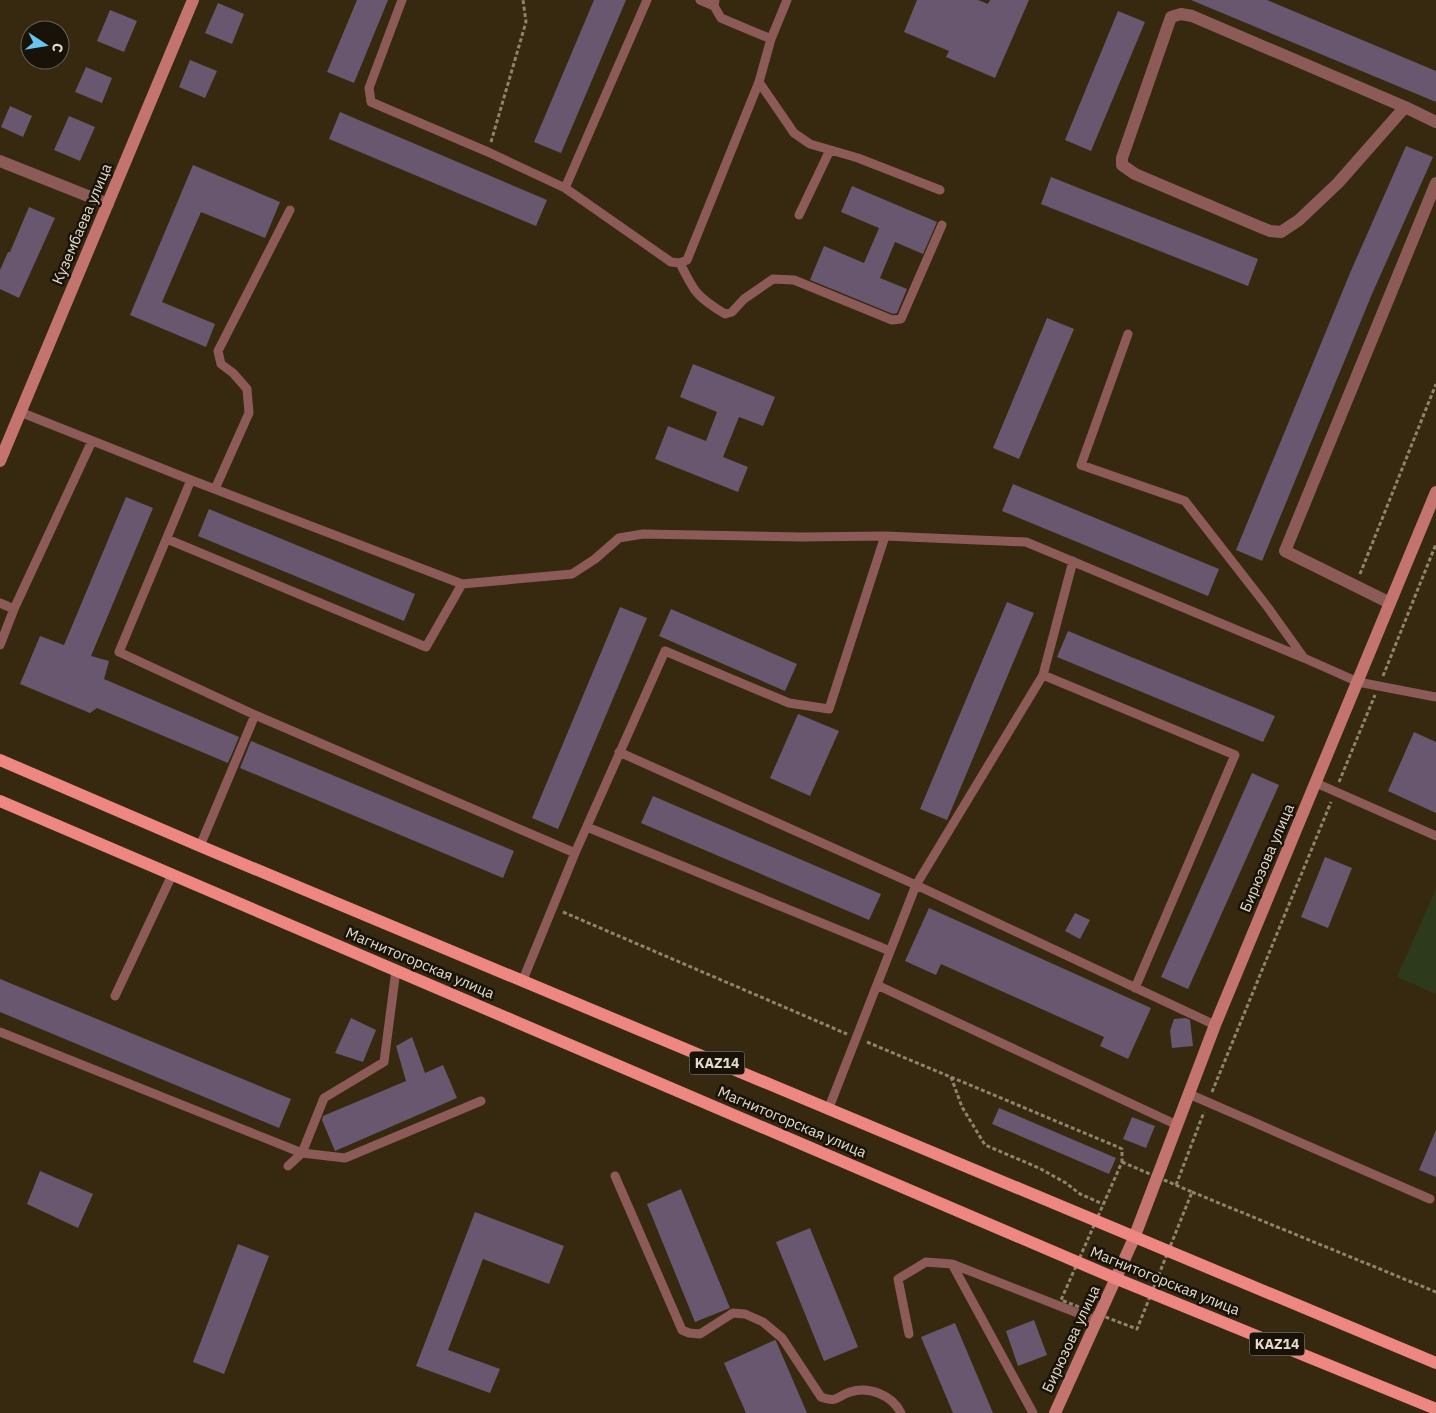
<svg xmlns="http://www.w3.org/2000/svg" width="1436" height="1413" viewBox="0 0 1436 1413" font-family="'IBM Plex Sans',sans-serif">
<style>
.green{fill:#2d3b1c}
.building{fill:#69576f}
.lines{fill:none;stroke-linecap:round;stroke-linejoin:round}
.path{stroke:#8e836e;stroke-width:3;stroke-dasharray:4 2.5;stroke-linecap:butt}
.lane{stroke:#8d5b57;stroke-width:9}
.street{stroke:#8d5b57;stroke-width:12}
.secondary{stroke:#c4746f;stroke-width:12}
.primary{stroke:#ee8781;stroke-width:12}
.labels{text-anchor:middle;stroke-width:5;stroke-linejoin:round;paint-order:stroke}
.shield{fill:#181208;stroke:#a79f91;stroke-width:1}
.shield-label{font-size:14px;font-weight:bold;fill:#e4dbcc}
.street-label{font-size:15px;fill:#e4dbcc;stroke:#181208}
</style>
<rect width="100%" height="100%" fill="#36290f"/>
<path class="green" d="M1436 889V994L1397 977Z"/>
<path class="building" d="M357 0H388L354 83 327 72Z
M594 0H626L561 153 534 142Z
M917 0H978L988 4 990 0H1029L995 78 946 57 949 51 904 32Z
M1191 0H1267L1436 71V102Z
M218 3 244 14 232 44 205 33Z
M110 10 137 21 124 52 97 41Z
M1118 11 1145 22 1091 151 1065 140Z
M190 60 217 71 205 98 179 87Z
M86 67 112 78 102 103 75 92Z
M10 106 32 116 23 137 1 127Z
M340 112 547 200 536 226 329 139Z
M69 116 95 127 80 161 54 150Z
M1406 146 1433 157 1372 294 1262 561 1236 550 1350 273Z
M193 165 280 202 265 238 201 212 162 302 215 324 206 347 130 315Z
M1051 177 1258 259 1248 286 1041 204Z
M852 186 937 222 923 254 895 242 880 278 907 289 897 313 893 314 810 280 824 246 864 263 879 228 841 212Z
M29 207 55 218 19 298 0 289V270L8 252H10Z
M1047 318 1074 329 1019 459 993 448Z
M693 364 775 397 763 426 739 417 723 457 748 467 738 492 655 459 668 426 706 441 717 412 680 397Z
M1013 484 1219 569 1208 596 1002 511Z
M126 497 153 508 91 656 109 661 104 679 239 737 228 763 97 708 90 713 20 684 40 636 64 645Z
M209 509 415 594 404 621 198 536Z
M1007 602 1034 613 947 820 920 809Z
M620 607 647 618 558 829 532 818Z
M671 609 797 664 785 691 659 636Z
M1068 631 1275 716 1263 742 1057 657Z
M798 714 839 731 810 796 770 778Z
M1414 732 1436 742V813L1388 791Z
M251 741 514 851 503 878 240 768Z
M1252 773 1279 785 1188 989 1161 977Z
M653 796 881 894 869 920 641 823Z
M1325 857 1352 868 1328 928 1301 917Z
M929 908 1151 1008 1128 1059 1100 1046 1104 1037 941 964 936 975 905 961Z
M1075 913 1090 920 1080 939 1065 931Z
M0 979 291 1099 279 1128 0 1012Z
M351 1018 376 1030 363 1062 335 1053Z
M1186 1018 1190 1020 1193 1046 1172 1048 1170 1031 1174 1019Z
M412 1037 425 1073 443 1065 457 1098 335 1151 322 1120 323 1116 406 1081 396 1046Z
M999 1108 1116 1158 1109 1174 992 1124Z
M1132 1117 1155 1126 1146 1148 1123 1139Z
M1436 1130V1177L1419 1170Z
M40 1171 93 1194 78 1228 27 1204Z
M681 1189 730 1308 695 1322 647 1204Z
M475 1212 564 1246 549 1284 483 1259 448 1350 500 1369 490 1393 416 1366Z
M810 1228 858 1347 824 1361 776 1242Z
M238 1244 269 1256 224 1374 193 1362Z
M1034 1320 1047 1355 1018 1366 1006 1331Z
M955 1323 993 1413H953L921 1337Z
M775 1340 776 1341 807 1413H746L724 1363Z"/>
<g class="lines">
<path class="path" d="M491 142 526 22 523 0
M1360 574 1436 384
M1383 676 1436 544
M1339 782 1375 695
M563 912 847 1034
M867 1042 1118 1147 1122 1149V1162
M951 1077 962 1107 985 1145 1039 1168 1066 1183 1080 1194 1103 1204
M1212 1092 1331 802
M1122 1162 1192 1192 1137 1329 1061 1300Z
M1176 1185 1204 1112
M1192 1192 1436 1292"/>
<path class="lane" d="M402 0 369 88 371 102 488 152 565 188 671 262 680 263 687 260 759 82 794 133 810 144 858 158 940 190
M700 0 714 6
M715 0 714 6 721 18 771 39 787 0
M759 82 771 39
M565 188 647 0
M799 215 830 150
M680 263C694 292 697 297 725 314L732 312 744 299 773 279 794 280 892 320 901 319 942 225
M1128 334 1081 465 1185 501 1266 605 1304 658 1358 682 1436 697
M20 412 191 480 462 584 426 647 167 539
M191 480 119 652 255 715 575 853 665 651 789 703 829 709 885 536 801 537 643 534 619 538 595 559 572 574 462 584
M215 489 249 413 247 389 233 373 221 364 218 351 290 210
M885 536 1026 542 1304 658
M0 603 14 609
M0 645 14 609 92 441
M1043 675 1073 561
M619 752 916 885 1215 1025
M1316 783 1436 836
M587 827 890 951
M200 846 255 715
M522 982 575 853
M877 985 1177 1125
M115 996 172 875
M0 1032 302 1153 324 1098 384 1062 396 970
M1189 1094 1430 1199
M828 1110 916 885 1043 675 1235 755 1135 988
M288 1166 302 1153 345 1158 481 1101
M615 1176 682 1330 689 1333 700 1334 733 1313 745 1314 763 1322 782 1338 821 1397C838 1403 835 1397 850 1392 869 1386 892 1395 901 1413
M952 1264 1098 1321
M909 1334 898 1279 926 1262 952 1264 1033 1413"/>
<path class="street" d="M1405 107 1338 183 1299 220 1281 232 1270 231 1260 227 1135 174 1122 165V158L1171 17 1181 14 1192 16 1405 107 1436 122
M0 161 108 204
M1390 603 1285 551 1436 183"/>
<path class="secondary" d="M0 461 193 0
M1055 1413 1134 1238 1215 1025 1436 492"/>
<path class="primary" d="M0 760 200 846 1436 1363
M0 801 1117 1279 1436 1409"/>
</g>
<g class="labels">
<g class="shield">
<rect x="689.5" y="1051.5" width="55" height="23" rx="4"/>
<rect x="1249.5" y="1332.5" width="55" height="23" rx="4"/>
</g>
<g class="shield-label">
<text x="717" y="1068">KAZ14</text>
<text x="1277" y="1349">KAZ14</text>
</g>
<g class="street-label">
<text transform="translate(82 224) rotate(-67)" y="5">Кузембаева улица</text>
<text transform="translate(1267 858) rotate(-67)" y="5">Бирюзова улица</text>
<text transform="translate(420 963) rotate(23)" y="5">Магнитогорская улица</text>
<text transform="translate(792 1122) rotate(23)" y="5">Магнитогорская улица</text>
<text transform="translate(1165 1281) rotate(22)" y="5">Магнитогорская улица</text>
<text transform="translate(1071 1339) rotate(-65)" y="5">Бирюзова улица</text>
</g>
</g>
<g transform="translate(45 45) rotate(102)"><circle r="24" fill="#181208" stroke="#6a6256"/>
<path d="M0-4L9 19L0 12L-9 19Z" fill="#68c4f0"/>
<text y="-8" font-size="14" font-weight="bold" text-anchor="middle" fill="#e4dbcc">С</text>
</g>
</svg>
